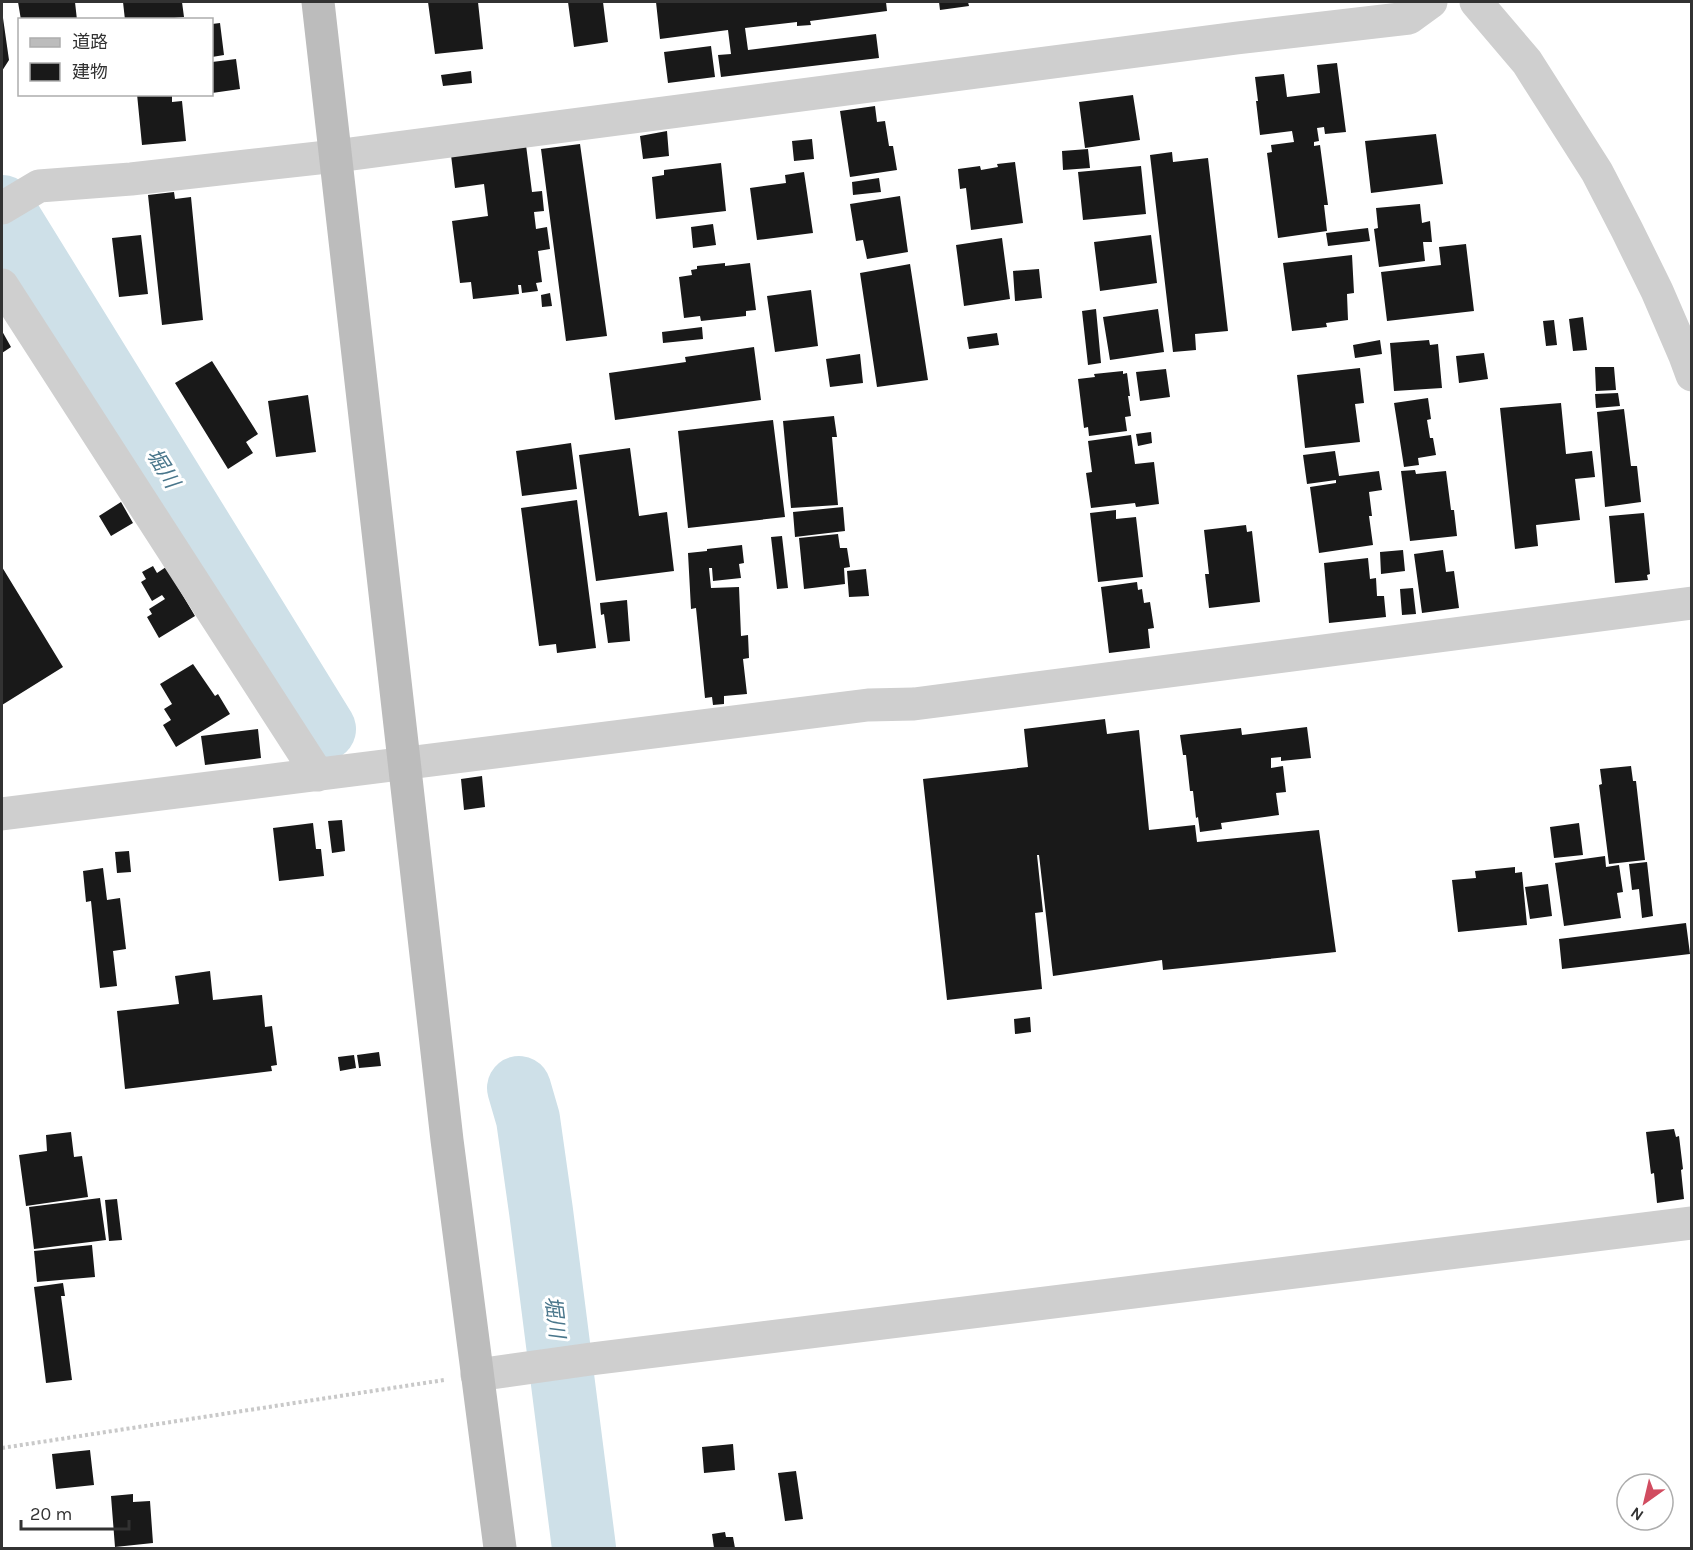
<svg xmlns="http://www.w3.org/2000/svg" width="1693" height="1550" viewBox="0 0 1693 1550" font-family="Karla,'Noto Sans JP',sans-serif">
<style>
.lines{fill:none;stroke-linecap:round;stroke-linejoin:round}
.river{stroke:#cee0e8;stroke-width:64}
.building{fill:#191919}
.path{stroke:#c9c9c9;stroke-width:4;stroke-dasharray:3 3;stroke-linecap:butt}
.street{stroke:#cfcfcf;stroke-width:33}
.secondary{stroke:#bcbcbc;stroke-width:33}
.labels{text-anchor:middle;stroke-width:6;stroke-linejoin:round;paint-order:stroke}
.water-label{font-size:21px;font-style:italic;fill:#49768b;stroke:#fff}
</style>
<rect width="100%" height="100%" fill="#fff"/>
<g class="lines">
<path class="river" d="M2 207 324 729
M519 1088 528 1119 541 1211 584 1548"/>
</g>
<path class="building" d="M18 2H75L77 20H21Z
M123 2H182L184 17 174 18 175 20H125Z
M428 2H478L483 49 435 54Z
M568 2H603L608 42 574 47Z
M656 2H886L887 11 810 21 811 25 797 26V22L745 28 748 50 876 34 879 58 721 77 718 55 731 54 728 30 660 39Z
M939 2H968L969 6 940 10Z
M2 18H3L9 60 2 71Z
M220 23 224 55 212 57V24Z
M711 46 715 77 668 83 664 52Z
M236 59 240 89 212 93V62Z
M1337 63 1346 132 1325 134 1324 127 1317 128 1319 141 1314 142V146L1320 145 1328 205H1324L1327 231 1278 238 1267 153 1272 152 1271 145 1294 142 1292 131 1260 135 1256 101H1258L1255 77 1284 74 1287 97 1320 93 1317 65Z
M471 71 472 83 443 86 441 75Z
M137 94H172V102L182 101 186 141 142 145Z
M1133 95 1140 140 1085 148 1079 102Z
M875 106 877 122 885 121 889 146H893L897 170 850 177 840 111Z
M667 131 669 156 643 159 640 136Z
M1436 134 1443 184 1371 193 1365 141Z
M812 139 814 159 794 161 792 141Z
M580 144 607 336 566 341 541 149Z
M526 145 532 192 542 191 544 211 534 212 536 229 547 227 550 249 538 251 542 282 536 283 538 291 522 293 521 285H518L519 294 473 299 471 282 460 283 452 221 488 216 484 184 455 188 451 155Z
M1088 149 1090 168 1063 170 1062 151Z
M1172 152 1173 162 1208 158 1228 331 1195 334 1196 350 1173 352 1150 155Z
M1015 162 1023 223 971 230 966 188 960 189 958 169 980 166 981 170 998 167 997 164Z
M721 163 726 211 656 219 652 177 664 175V170Z
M1141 166 1146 214 1083 220 1078 172Z
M804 172 813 233 757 240 750 188 786 183 785 175Z
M879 178 881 192 853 195 852 182Z
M174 192 175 199 191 197 203 320 162 325 148 195Z
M900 196 908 252 867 259 863 240 856 241 850 204Z
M1420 204 1422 223 1430 221 1432 242H1423L1425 261 1379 267 1374 229 1378 228 1376 208Z
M713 224 716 245 693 248 691 227Z
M1368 228 1370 241 1328 246 1326 233Z
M141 235 148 294 119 297 112 238Z
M1151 235 1157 283 1100 291 1094 242Z
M1002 238 1010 299 964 306 956 245Z
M1466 244 1474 311 1387 321 1381 272 1441 265 1439 247Z
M1352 255 1354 293 1347 294 1348 320 1326 323 1327 327 1292 331 1283 263Z
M725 263V266L750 263 756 310 746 311V316L701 321 700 316 684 318 679 277 692 275 691 270 697 269V266Z
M910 264 928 380 877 387 860 273Z
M1039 269 1042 298 1015 301 1013 271Z
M811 290 818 346 775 352 767 296Z
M550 293 552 306 542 307 541 295Z
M1096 309 1101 363 1088 365 1082 311Z
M1158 309 1164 352 1110 360 1103 317Z
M1583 317 1587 350 1573 351 1569 319Z
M1554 320 1557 345 1546 346 1543 321Z
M702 327 703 339 663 343 662 332Z
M2 331 11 347 2 353Z
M997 333 999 345 969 349 967 337Z
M1380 340 1382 354 1355 358 1353 345Z
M1429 340 1430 345 1438 344 1442 388 1394 391 1390 343Z
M754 347 761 400 615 420 609 373 686 362 685 357Z
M1484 353 1488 379 1459 383 1456 356Z
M860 354 863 383 830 387 826 359Z
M212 361 258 434 246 442 253 453 228 469 175 383Z
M1595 367H1614L1616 390 1596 391Z
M1360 368 1364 403 1355 404 1360 442 1305 448 1297 375Z
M1166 369 1170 397 1140 401 1136 372Z
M1123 371V374L1127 373 1130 396H1128L1131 416 1125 417 1127 431 1089 436 1088 427 1084 428 1078 379 1095 377 1094 374Z
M1618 393 1620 406 1596 408 1595 394Z
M308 395 316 452 276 457 268 401Z
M1428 398 1431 419 1427 420 1430 438H1433L1436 455 1418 458 1419 465 1404 467 1394 403Z
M1561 403 1566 454 1592 451 1595 477 1575 479 1580 520 1536 525 1538 546 1515 549 1500 408Z
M1624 409 1631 466H1637L1641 502 1605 507 1597 412Z
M834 416 837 437H832L838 505 791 508 783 421Z
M773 420 785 517 688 528 678 431Z
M1151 432 1152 443 1138 446 1136 434Z
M1131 435 1135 464 1154 462 1159 504 1136 507 1135 503 1091 508 1086 473 1092 472 1088 441Z
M571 443 577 489 522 496 516 451Z
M630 448 639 516 667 512 674 571 596 581 579 455Z
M1335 451 1339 476 1379 471 1382 490 1369 492 1372 516H1369L1373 545 1319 553 1310 487 1336 483V480L1307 484 1303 455Z
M1415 470 1416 474 1446 471 1451 510H1454L1457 536 1410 541 1401 471Z
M577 500 596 648 557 653 556 644 539 646 521 508Z
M121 502 133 523 111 536 99 516Z
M843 507 845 531 795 537 793 512Z
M1116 510V519L1136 517 1143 577 1098 582 1090 513Z
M1644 513 1650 574 1647 575 1648 580 1615 583 1609 516Z
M1246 525 1247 532 1252 531 1260 602 1209 608 1205 574H1209L1204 530Z
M838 534 840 548H847L850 567 844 568 845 584 804 589 799 538Z
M782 536 788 588 777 589 771 537Z
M742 545 744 563 739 564 741 578 713 581 712 568H709L711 588 739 587 741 636 748 635 749 658 743 659 747 694 724 696V704L713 705 712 697 705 698 696 608 691 609 688 553 707 551V549Z
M1403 550 1405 571 1381 574 1380 552Z
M1443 550 1446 572 1454 571 1459 608 1422 613 1414 554Z
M1368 558 1370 579 1376 578 1377 596H1384L1386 617 1329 623 1324 563Z
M153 566 157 573 166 567 195 616 159 638 147 617 152 614 149 609 165 599 162 595 152 601 141 582 146 579 142 572Z
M2 567 63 667 2 705Z
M866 569 869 596 849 597 847 571Z
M1137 582 1138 590 1142 589 1144 603 1150 602 1154 628 1148 629 1150 648 1109 653 1101 587Z
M1413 588 1416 614 1402 615 1400 589Z
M627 600 630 641 608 643 604 614 601 615 600 603Z
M193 664 215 696 218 694 230 714 176 747 163 725 171 720 164 709 172 704 160 684Z
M1105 719 1107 734 1139 730 1149 830 1195 825 1197 842 1319 830 1336 952 1163 970 1162 960 1053 976 1039 855H1037L1043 912 1035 913 1042 989 947 1000 923 779 1028 767 1024 729Z
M1307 727 1311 758 1281 761V757L1271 758V768L1283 766 1286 792 1276 793 1279 815 1221 823 1222 829 1200 832 1198 817 1196 818 1193 791H1190L1186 755H1183L1180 735 1241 728 1242 735Z
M258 729 261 758 205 765 201 736Z
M1631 766 1633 781H1636L1645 860 1609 864 1599 785 1602 784 1600 769Z
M482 776 485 807 464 810 461 779Z
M342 820 345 851 332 853 328 821Z
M313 823 316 849H321L324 876 279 881 273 828Z
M1579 823 1583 855 1554 858 1550 827Z
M129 851 131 872 117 873 115 852Z
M1605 856 1606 867 1619 865 1623 892 1617 893 1621 918 1564 926 1555 863Z
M1647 862 1653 916 1642 918 1639 889 1632 890 1629 864Z
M1515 867V873L1522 872 1527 925 1458 932 1452 880 1476 878 1475 871Z
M103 868 107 900 120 898 126 949 113 951 117 986 100 988 91 901 86 902 83 871Z
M1548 884 1552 916 1530 919 1525 887Z
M1686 923 1690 954 1562 969 1559 939Z
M210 971 213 1000 262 995 265 1027 272 1026 277 1065 271 1066 272 1071 125 1089 117 1011 179 1004 175 976Z
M1030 1017 1031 1032 1015 1034 1014 1019Z
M379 1052 381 1066 359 1068 357 1055Z
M354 1055 356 1068 340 1071 338 1057Z
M1674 1129 1676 1137 1679 1136 1683 1169 1681 1170 1684 1199 1657 1203 1654 1173 1651 1174 1646 1132Z
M71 1132 74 1157 82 1156 88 1197 26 1206 19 1155 47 1151 46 1135Z
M100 1198 106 1240 34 1249 29 1207Z
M117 1199 122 1240 109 1241 105 1200Z
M92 1245 95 1277 37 1282 34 1251Z
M63 1283 65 1296H61L72 1380 46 1383 34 1287Z
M733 1444 735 1470 704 1473 702 1447Z
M90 1450 94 1485 56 1489 52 1454Z
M796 1471 803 1519 785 1521 778 1473Z
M133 1494V1502L150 1501 153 1543 115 1547 111 1496Z
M725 1532 726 1537H733L735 1548H714L712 1534Z"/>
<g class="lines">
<path class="path" d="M2 1448 444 1380"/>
<path class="street" d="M1476 2 1527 62 1597 172 1627 230 1657 291 1685 356 1692 375
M2 208 39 186 131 179 336 156 1237 38 1409 18 1431 2
M2 285 318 775
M2 814 868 705 914 704 1692 603
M477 1375 591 1359 1692 1223"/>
<path class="secondary" d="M318 2 447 1140 500 1548"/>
</g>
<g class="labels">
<g class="water-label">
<text transform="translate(163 468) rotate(58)" y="7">堀川</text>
<text transform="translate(555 1317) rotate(83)" y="7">堀川</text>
</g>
</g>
<rect width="1693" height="1550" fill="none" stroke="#323232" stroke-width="6"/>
<rect x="18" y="18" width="195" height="78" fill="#ffffff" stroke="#adadad" stroke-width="1.5"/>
<rect x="30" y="38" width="30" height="9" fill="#bcbcbc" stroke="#adadad" stroke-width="1.5"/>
<text x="72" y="48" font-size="18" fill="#323232">道路</text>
<rect x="30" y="63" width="30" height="18" fill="#191919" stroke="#adadad" stroke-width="1.5"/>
<text x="72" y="78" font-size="18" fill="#323232">建物</text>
<g transform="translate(1645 1502) rotate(214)"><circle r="28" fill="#ffffff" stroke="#adadad" stroke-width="1.5"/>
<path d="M0-4.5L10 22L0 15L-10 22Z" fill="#d14c60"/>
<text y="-9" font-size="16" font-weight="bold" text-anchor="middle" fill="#323232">N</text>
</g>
<path d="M21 1520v9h108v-9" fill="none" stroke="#323232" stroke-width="3"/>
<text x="30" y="1520" font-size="18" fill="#323232" stroke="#ffffff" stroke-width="4.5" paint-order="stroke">20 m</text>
</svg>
